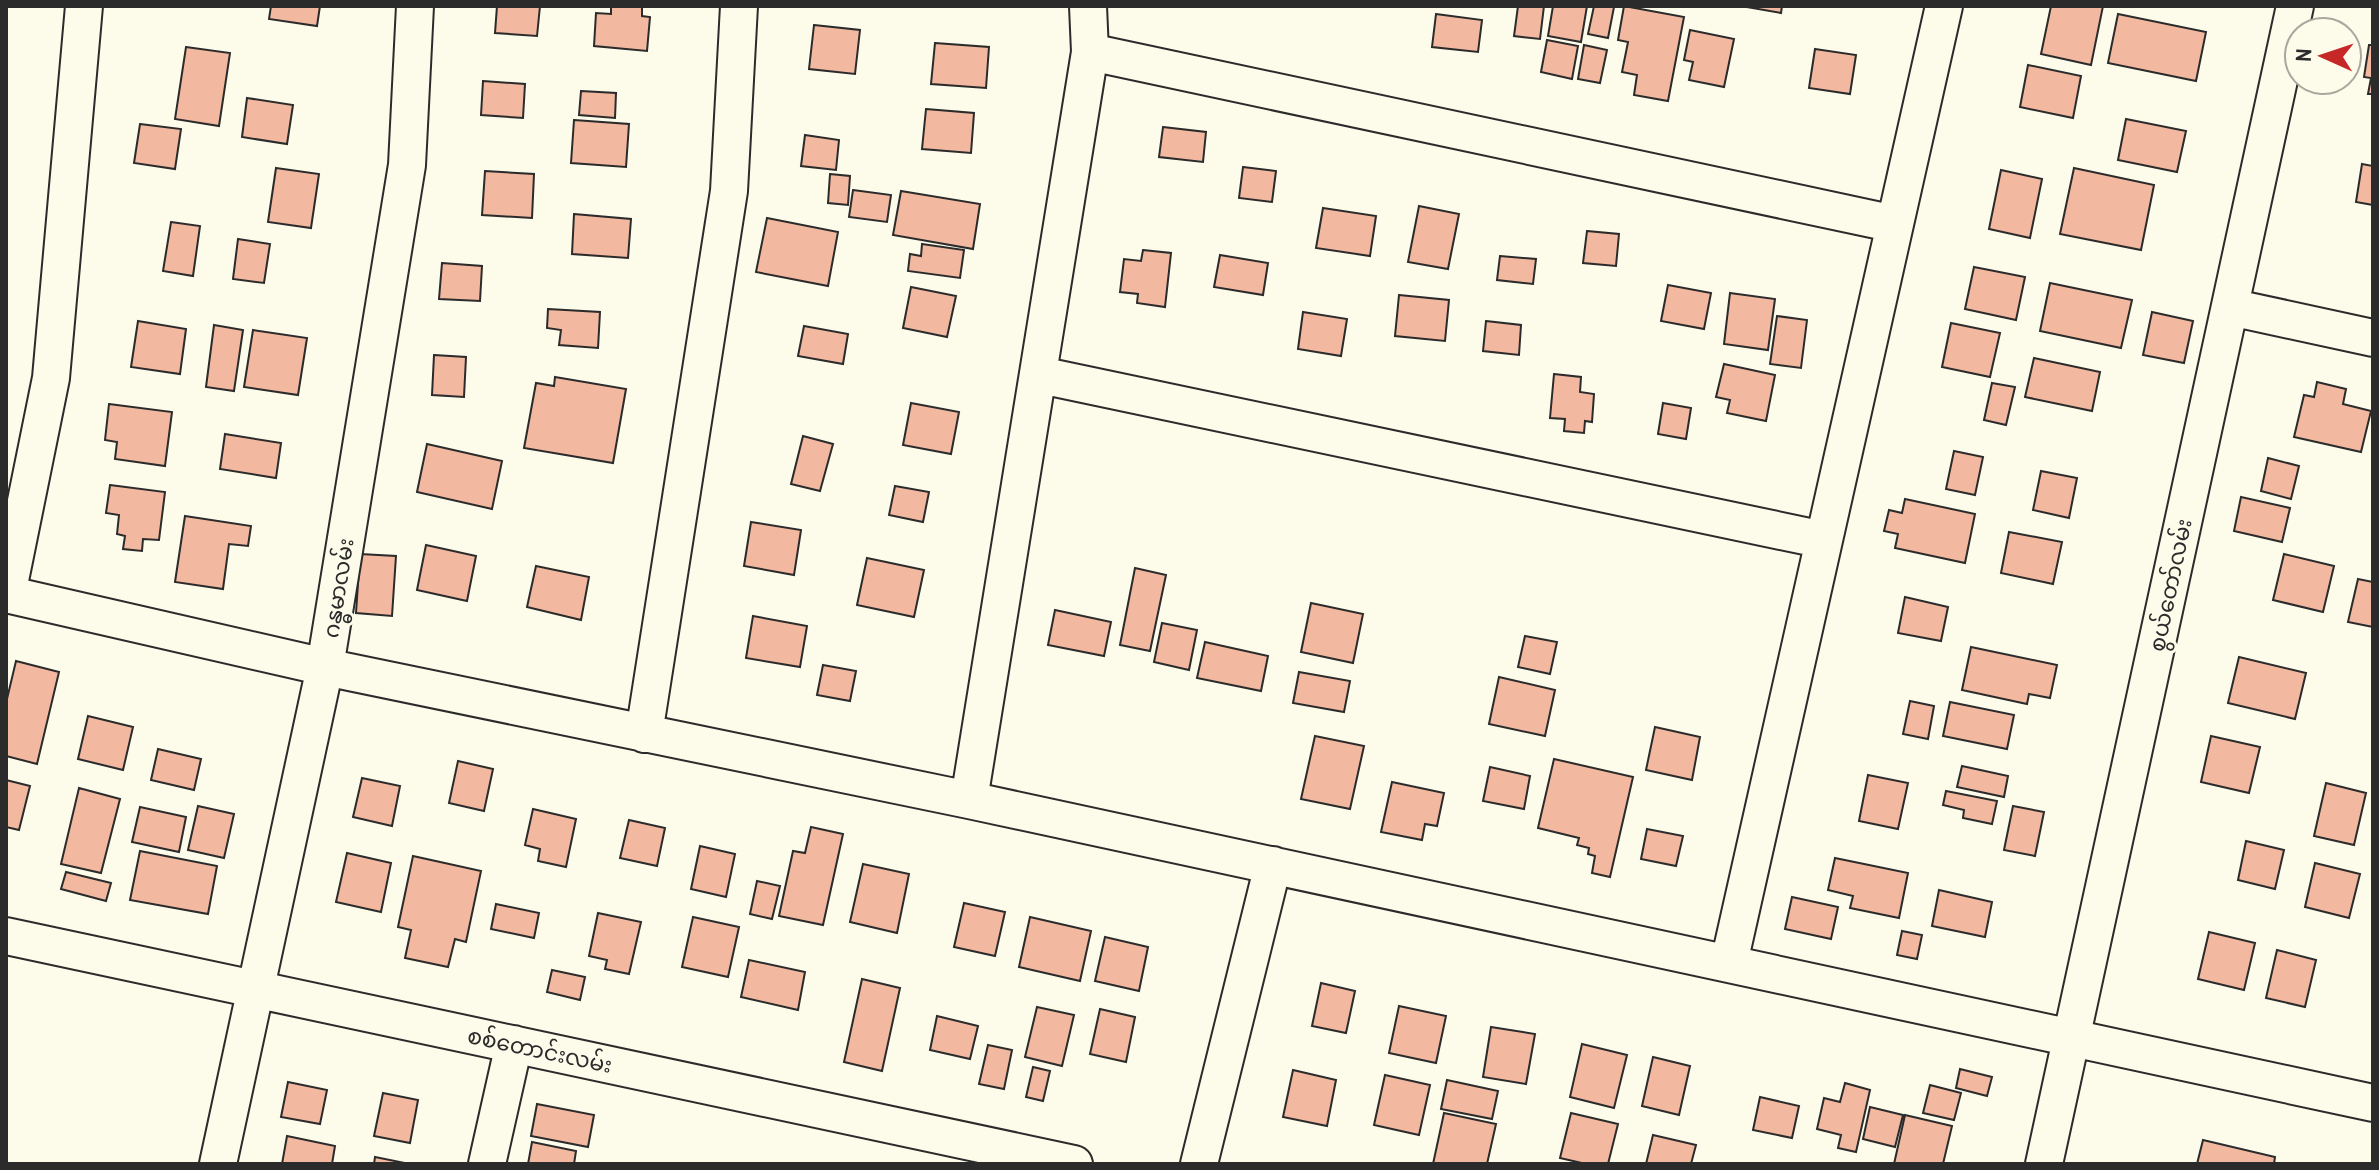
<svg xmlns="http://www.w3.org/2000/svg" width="2379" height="1170" viewBox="0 0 2379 1170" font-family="'Archivo Narrow','Noto Sans Myanmar',sans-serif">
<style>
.building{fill:#f2b8a0;stroke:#2b2b2b;stroke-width:2}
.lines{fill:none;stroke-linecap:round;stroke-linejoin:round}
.minor-casing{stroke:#2b2b2b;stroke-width:40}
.minor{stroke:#fdfbea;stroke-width:36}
.labels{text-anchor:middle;stroke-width:6;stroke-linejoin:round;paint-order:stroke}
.street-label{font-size:22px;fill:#2b2b2b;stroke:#fdfbea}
</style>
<rect width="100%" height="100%" fill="#fdfbea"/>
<path class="building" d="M271 6H320L317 26 269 19Z
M497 6H540L537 36 495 33Z
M611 6H642V16L650 17 647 51 594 46 596 13 611 14Z
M1518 6H1544L1540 39 1514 36Z
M1553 6H1587L1581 42 1548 36Z
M1594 6 1614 7 1608 38 1588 34Z
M1624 6 1684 17 1668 101 1634 95 1637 75 1622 72 1628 42 1618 40Z
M1741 6H1782L1781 13Z
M2051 6H2103L2091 65 2041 54Z
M1436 14 1482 20 1478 52 1432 47Z
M2118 14 2206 32 2196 81 2108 63Z
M814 25 860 30 855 74 809 69Z
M1690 30 1734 39 1724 87 1689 80 1693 62 1684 60Z
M1547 40 1578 46 1572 79 1541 72Z
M935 43 989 47 986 88 931 84Z
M1584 45 1607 50 1600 83 1578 79Z
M2369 45H2373V94H2368L2371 78 2364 77Z
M186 47 230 53 219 126 175 119Z
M1815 49 1856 55 1850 94 1809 88Z
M2028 65 2081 76 2073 118 2020 107Z
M483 81 525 84 523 118 481 115Z
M581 91 616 93 615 118 579 115Z
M247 98 293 105 287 144 242 137Z
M926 109 974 113 971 153 922 149Z
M2126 119 2186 131 2177 172 2118 160Z
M574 120 629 124 626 167 571 163Z
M140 124 181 129 175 169 134 163Z
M1163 127 1206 132 1203 162 1159 157Z
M805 135 839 140 836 170 801 166Z
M2362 164 2373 166V205L2356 202Z
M1243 167 1276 171 1272 202 1239 198Z
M276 168 319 174 311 228 268 222Z
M2074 168 2154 185 2141 250 2060 234Z
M2001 170 2042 179 2030 238 1989 229Z
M485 171 534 174 532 218 482 215Z
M830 174 850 176 848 205 828 203Z
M853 190 891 195 887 222 849 217Z
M901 191 980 204 973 249 893 235Z
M1419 206 1459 214 1448 269 1408 262Z
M1323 208 1376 216 1370 256 1316 248Z
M574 214 631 219 628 258 572 254Z
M767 218 838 232 828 286 756 272Z
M171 222 200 226 193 276 163 271Z
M1587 231 1619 234 1616 266 1583 263Z
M238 239 270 244 264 283 233 279Z
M922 244 964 250 960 278 908 271 910 254 921 256Z
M1143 250 1171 253 1165 307 1137 303 1138 294 1120 292 1124 259 1141 261Z
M1220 255 1268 263 1263 295 1214 287Z
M1500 256 1536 259 1533 284 1497 280Z
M442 263 482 266 480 301 439 299Z
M1974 267 2025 277 2016 320 1965 309Z
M2050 283 2132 300 2121 348 2040 331Z
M1668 285 1711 293 1704 329 1661 321Z
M911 287 956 296 947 337 903 328Z
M1730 293 1775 299 1768 350 1724 344Z
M1399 295 1449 300 1445 341 1395 336Z
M548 309 600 312 598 348 559 345 561 330 547 328Z
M1303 312 1347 319 1341 356 1298 349Z
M2152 312 2193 321 2184 363 2143 355Z
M1777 316 1807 320 1801 368 1770 364Z
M138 321 186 329 180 374 131 367Z
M1486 321 1521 325 1519 355 1483 351Z
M1951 323 2000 333 1990 377 1942 367Z
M214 325 243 330 234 391 206 387Z
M804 326 848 334 843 364 798 356Z
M253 330 307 338 298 395 244 387Z
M434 355 466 357 464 397 432 395Z
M2034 358 2100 372 2092 411 2025 397Z
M1724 364 1775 375 1766 421 1727 413 1730 400 1716 397Z
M1554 374 1581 377 1580 392 1594 394 1592 422 1585 421 1584 433 1564 431 1565 419 1550 418Z
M555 377 626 389 613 463 524 448 536 383 554 386Z
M2317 382 2346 389 2343 404 2371 411 2361 452 2294 437 2304 395 2314 397Z
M1992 383 2015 387 2006 425 1984 420Z
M911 403 959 412 951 454 903 445Z
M1663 403 1691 408 1686 439 1658 434Z
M109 404 172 412 165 466 115 459 117 442 105 440Z
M225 434 281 443 276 478 220 469Z
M803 436 833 444 820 491 791 484Z
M427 444 502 461 492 509 417 492Z
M1954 451 1983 457 1975 495 1946 489Z
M2268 458 2299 466 2291 499 2261 491Z
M2041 471 2077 478 2069 518 2033 510Z
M110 485 165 492 159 540 143 539 142 551 123 549 125 536 117 534 119 515 106 513Z
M895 486 929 492 923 522 889 515Z
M2241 497 2290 508 2282 542 2234 531Z
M1905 499 1975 514 1965 563 1895 548 1898 534 1884 531 1889 510 1902 513Z
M185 516 251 526 248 546 229 544 223 589 175 582Z
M751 522 801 530 794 575 744 566Z
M2009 532 2062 542 2053 584 2001 573Z
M426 545 476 556 467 601 417 590Z
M360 554 396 556 392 616 356 613Z
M2284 554 2334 566 2323 612 2273 600Z
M867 558 924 570 914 617 857 605Z
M536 566 589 577 581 620 527 607Z
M1135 568 1166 575 1150 651 1120 645Z
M2358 579 2373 582V627L2348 622Z
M1905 597 1948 607 1941 641 1898 633Z
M1311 603 1363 614 1353 663 1301 652Z
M1055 610 1111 622 1104 656 1048 645Z
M753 616 807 626 800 667 746 658Z
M1162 623 1197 630 1189 670 1154 662Z
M1525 636 1557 642 1550 674 1518 667Z
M1205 642 1268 656 1261 691 1197 678Z
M1971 647 2057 665 2050 698 2029 694 2027 704 1962 690Z
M2239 657 2306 673 2295 719 2228 703Z
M16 661 59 672 37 764 6 756V703Z
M823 665 856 671 850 701 817 695Z
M1299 672 1350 681 1344 712 1293 703Z
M1499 677 1555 690 1545 736 1489 724Z
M1910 701 1934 706 1928 739 1903 734Z
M1950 702 2014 715 2007 749 1943 736Z
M88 716 133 727 123 770 78 759Z
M1655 727 1700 737 1692 780 1646 770Z
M1315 736 1364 746 1350 809 1301 799Z
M2211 736 2260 747 2249 793 2201 782Z
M158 749 201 759 194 790 151 780Z
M1554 759 1633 777 1610 877 1592 873 1595 856 1588 854 1589 848 1577 845 1579 838 1538 828Z
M458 761 493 769 484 811 449 803Z
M1962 766 2008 776 2004 797 1957 787Z
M1490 767 1530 776 1524 809 1483 801Z
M1868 775 1908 783 1898 829 1859 821Z
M362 778 400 786 392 826 353 817Z
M6 780 30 786 19 830 6 827Z
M1392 782 1444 793 1437 826 1425 824 1422 840 1381 832Z
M2326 783 2366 793 2354 845 2314 836Z
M79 788 120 799 101 873 61 864Z
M1946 791 1997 801 1992 824 1963 818 1964 810 1943 805Z
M198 806 234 814 224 858 188 850Z
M2013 806 2044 812 2035 856 2004 850Z
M140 807 186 817 179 852 132 842Z
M533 809 576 819 566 867 538 861 540 849 525 845Z
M629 820 665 828 657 866 620 858Z
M811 827 843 834 823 925 779 916 793 851 805 853Z
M1647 829 1683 836 1676 866 1641 859Z
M2246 841 2284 850 2275 889 2238 880Z
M700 846 735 854 726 897 691 889Z
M140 851 217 866 208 914 130 900Z
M347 853 391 863 381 912 336 902Z
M413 856 481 871 466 942 455 939 448 967 405 958 411 930 398 927Z
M1835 858 1908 873 1899 918 1850 908 1853 896 1828 890Z
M2315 863 2360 874 2349 918 2305 907Z
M863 864 909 874 897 933 850 922Z
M66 872 111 883 106 901 61 889Z
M757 881 780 886 772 919 750 914Z
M1939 890 1992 902 1985 937 1932 926Z
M1792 897 1838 907 1831 939 1785 929Z
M964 903 1005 912 995 956 954 947Z
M496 904 539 913 534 938 491 929Z
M598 913 641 922 629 974 605 969 607 960 589 956Z
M693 917 739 927 728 977 682 967Z
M1030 917 1091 931 1080 981 1019 967Z
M1902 931 1922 935 1917 959 1897 955Z
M2209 932 2255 943 2244 990 2198 979Z
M1105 937 1148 947 1139 991 1095 981Z
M2277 950 2316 960 2305 1007 2266 998Z
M749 960 805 972 798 1010 741 997Z
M552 970 585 977 580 1000 547 992Z
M862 979 900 988 882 1071 844 1062Z
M1321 983 1355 991 1346 1033 1312 1026Z
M1399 1006 1446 1016 1436 1063 1389 1053Z
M1037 1007 1074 1015 1062 1066 1025 1057Z
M1100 1009 1135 1017 1126 1062 1090 1054Z
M937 1016 978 1026 970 1059 930 1050Z
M1491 1027 1535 1034 1526 1084 1483 1077Z
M1582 1044 1627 1055 1614 1108 1570 1097Z
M988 1045 1012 1050 1004 1089 979 1084Z
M1653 1057 1690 1066 1679 1115 1642 1106Z
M1033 1067 1050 1071 1043 1101 1026 1097Z
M1960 1069 1992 1077 1987 1096 1956 1088Z
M1293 1070 1336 1080 1327 1126 1283 1117Z
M1385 1075 1430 1085 1419 1135 1374 1125Z
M1447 1080 1498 1091 1492 1119 1441 1109Z
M288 1082 327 1090 320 1124 281 1117Z
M1845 1083 1870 1090 1856 1152 1838 1148 1841 1135 1817 1129 1824 1098 1840 1102Z
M1930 1085 1961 1093 1954 1120 1923 1113Z
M383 1093 418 1100 410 1143 374 1136Z
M1760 1097 1799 1106 1792 1138 1753 1130Z
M537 1104 594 1115 588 1147 531 1136Z
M1870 1107 1903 1115 1895 1147 1863 1139Z
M1444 1113 1496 1124 1487 1164H1433Z
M1571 1113 1618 1124 1608 1164H1586L1560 1158Z
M1905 1115 1952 1126 1943 1164H1894Z
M1653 1135 1696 1145 1691 1164H1646Z
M287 1136 335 1146 332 1164H282Z
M2203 1140 2275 1157 2274 1164H2197Z
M532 1142 576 1151 574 1164H528Z
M375 1157 405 1163V1164H374Z"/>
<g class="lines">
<g class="minor-casing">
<path id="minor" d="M1090 52 1895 224
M2230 307 2373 338
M1040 375 1824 540
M6 594 325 667 969 800 2373 1103
M7 595 51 378 84 6
M644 734 729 191 739 6
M969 800 1090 52 1088 6
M6 936 1074 1164
M1729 963 1944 6
M218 1164 325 667 407 165 415 6
M487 1164 514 1044
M1199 1164 1273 865
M2044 1164 2295 6"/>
</g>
<use href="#minor" class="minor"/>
</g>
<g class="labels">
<g class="street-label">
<text transform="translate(2170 585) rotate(-78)" y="8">စွယ်တော်လမ်း</text>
<text transform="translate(338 588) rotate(-81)" y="8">ဂန္ဓမာလမ်း</text>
<text transform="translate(540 1050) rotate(12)" y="8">စစ်တောင်းလမ်း</text>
</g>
</g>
<rect width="2379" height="1170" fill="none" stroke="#2b2b2b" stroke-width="16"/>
<g transform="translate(2323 56) rotate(273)"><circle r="38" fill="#fdfbea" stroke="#a9a89e" stroke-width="2"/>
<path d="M0-6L14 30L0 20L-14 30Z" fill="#c62828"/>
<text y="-12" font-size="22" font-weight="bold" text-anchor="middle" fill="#2b2b2b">N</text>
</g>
</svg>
